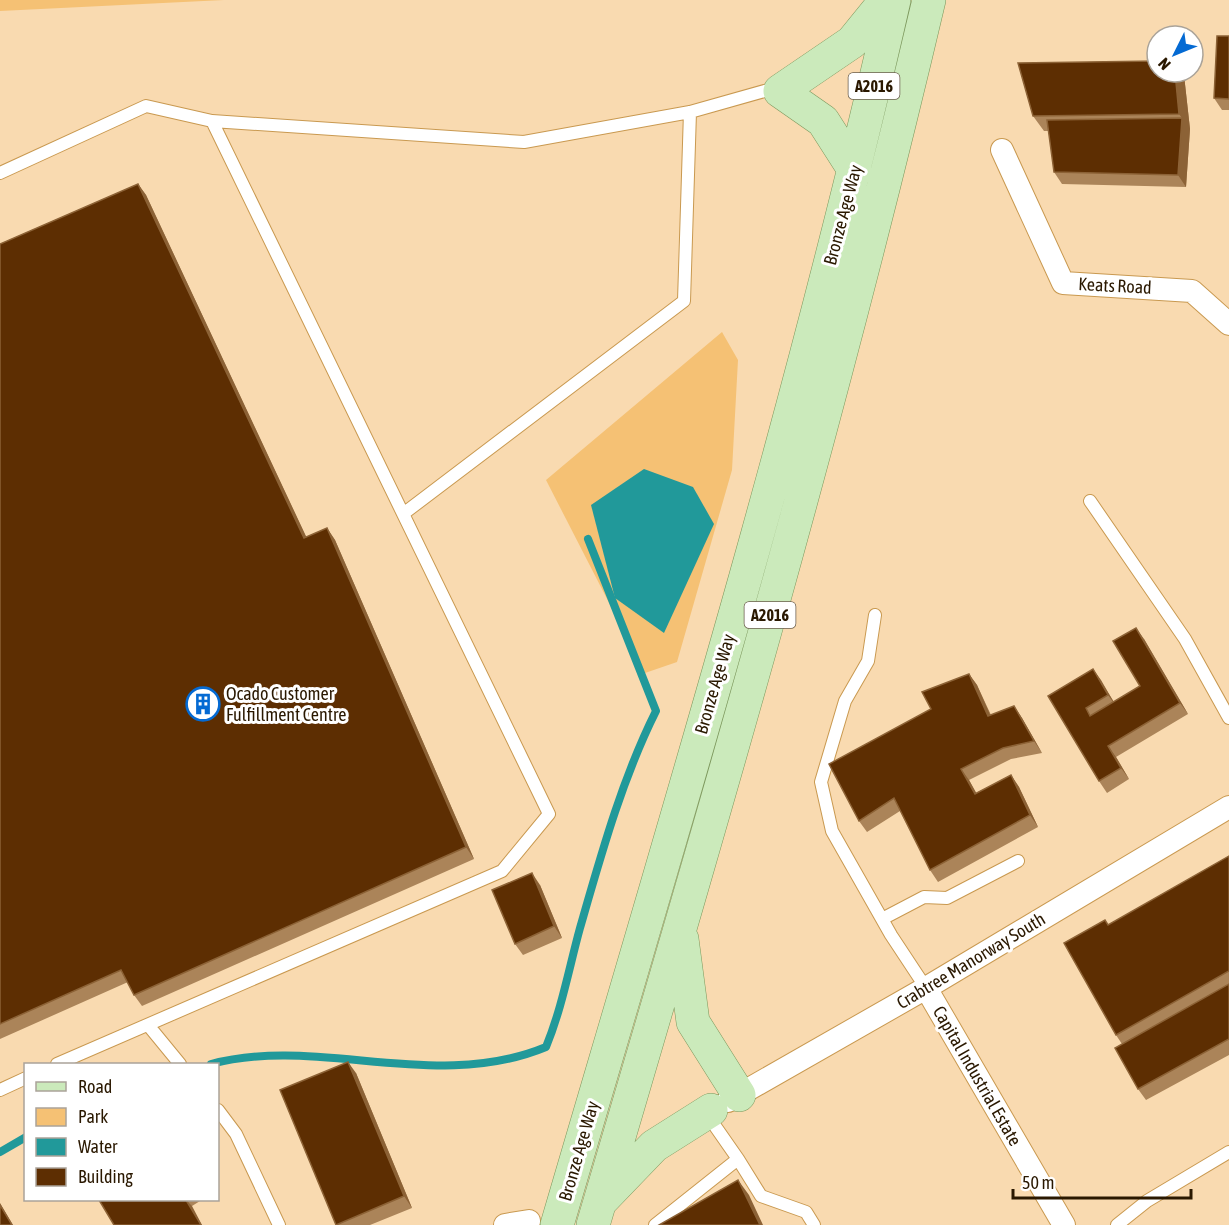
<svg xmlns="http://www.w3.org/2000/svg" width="1229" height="1225" viewBox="0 0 1229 1225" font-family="'Asap Condensed',sans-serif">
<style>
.green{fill:#f5c174}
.water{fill:#21999a}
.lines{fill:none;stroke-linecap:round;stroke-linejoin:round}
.stream{stroke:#21999a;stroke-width:8}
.service-casing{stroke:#c99950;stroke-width:14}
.minor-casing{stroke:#c99950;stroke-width:24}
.primary-casing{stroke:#7c975c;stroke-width:34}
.service{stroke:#fff;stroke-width:12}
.minor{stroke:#fff;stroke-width:22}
.primary{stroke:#cbeabb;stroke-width:33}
.wall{fill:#ab8459}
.shaded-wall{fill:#8c6236}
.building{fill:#5d2e02;stroke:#8c6236;stroke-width:1.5}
.labels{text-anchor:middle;stroke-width:6;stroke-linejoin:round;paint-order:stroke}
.shield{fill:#fff;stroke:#6a5d4c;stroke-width:1.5}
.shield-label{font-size:16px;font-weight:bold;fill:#2a1800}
.street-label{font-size:18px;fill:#2a1800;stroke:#fff}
.poi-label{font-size:18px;fill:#2a1800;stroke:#fff;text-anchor:start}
</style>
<rect width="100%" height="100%" fill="#f9dab0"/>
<path class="green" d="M0 0H224L0 11Z
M722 332 738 360 732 470 677 662 645 673 546 480Z"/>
<path class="water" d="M644 469 693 487 714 524 664 633 615 598 591 505Z"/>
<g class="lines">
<path class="stream" d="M211 1064C318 1035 435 1093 546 1047 562 1008 569 968 580 928 601 855 622 779 656 711L588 539
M0 1152 26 1137"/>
<g class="service-casing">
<path id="service" d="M212 121 524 142 690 112 768 90 777 91
M0 173 146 106 212 121 549 814 502 871 57 1064
M1090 501 1185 639 1229 718
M403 514 684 301 690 112
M875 615 868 661 845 701 821 782 832 831 891 935 926 988
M882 919 924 897 947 898 1018 861
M148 1025 180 1064
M0 1090 26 1078
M218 1110 236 1134 279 1225
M738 1159 761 1196 806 1212 814 1225
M655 1225 738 1159 715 1126 712 1112
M1117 1225 1147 1201 1229 1152"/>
</g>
<g class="minor-casing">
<path id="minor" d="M1002 150 1063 283 1192 291 1229 324
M926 988 1064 1225
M728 1101 926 988 1229 807
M505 1225 529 1221"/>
</g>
<g class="primary-casing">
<path id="primary" d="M855 171 823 121 780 91 852 42 886 0
M682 939 693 1022 739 1095
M602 1200 654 1146 711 1110
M557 1225C676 819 800 413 894 0
M593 1225C713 819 832 412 929 0"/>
</g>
<use href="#service" class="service"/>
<use href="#minor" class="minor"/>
<use href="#primary" class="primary"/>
</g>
<path class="wall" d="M1229 36V110H1222L1214 98Z
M1157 72H1182L1184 75 1190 129 1186 187 1062 184 1054 172 1049 131H1044L1033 116Z
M138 184 146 195 306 537 327 528 335 540 474 859 142 1006 134 995 128 982 0 1039V244Z
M1144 639 1188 714 1116 757 1129 779 1107 793 1099 781 1048 696 1093 669 1114 702 1140 686Z
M969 674 977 685 991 715 1014 706 1022 718 1042 753 1011 759 969 780 976 793 1011 775 1019 787 1038 827 938 882 930 870 900 811 867 832 859 821 931 709Z
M1229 856V1055L1146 1100 1138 1089 1122 1044 1116 1035 1108 925Z
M540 885 562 938 523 955 515 944Z
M356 1073 412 1208 370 1225H336Z
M99 1200H199L200 1201 192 1206Z"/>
<path class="shaded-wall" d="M1175 72H1182L1184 75 1190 129 1179 114Z
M1182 118 1190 129 1186 187 1178 175Z
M138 184 146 195 312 549 304 538Z
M327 528 335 540 474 859 466 847Z
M1136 628 1144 639 1188 714 1180 703Z
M1093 669 1101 680 1116 706 1108 695Z
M969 674 977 685 996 728 988 716Z
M1014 706 1022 718 1042 753 1034 741Z
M1108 746 1116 757 1129 779 1121 768Z
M961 769 969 780 983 805 975 794Z
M1011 775 1019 787 1038 827 1030 815Z
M532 873 540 885 562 938 554 926Z
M348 1062 356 1073 412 1208 404 1196Z
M738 1180 749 1195 763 1225H760Z
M186 1200 192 1206 202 1225H201Z
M0 1203 13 1225H12L0 1205Z"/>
<path class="building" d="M1217 36H1229V99L1214 98Z
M1157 61V72H1175L1179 114 1033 116 1018 63Z
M1182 118 1178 175 1054 172 1047 120Z
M138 184 304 538 327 528 466 847 134 995 121 970 0 1024V244Z
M1136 628 1180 703 1108 746 1121 768 1099 781 1048 696 1093 669 1108 695 1086 708 1090 716 1140 686 1113 641Z
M969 674 988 716 1014 706 1034 741 1003 748 961 769 975 794 1011 775 1030 815 930 870 894 798 859 821 829 764 931 709 922 692Z
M1229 856V971L1116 1035 1064 943 1105 920 1108 925Z
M532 873 554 926 515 944 492 890Z
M1229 984V1039L1138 1089 1115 1048Z
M348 1062 404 1196 336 1225 280 1090Z
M738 1180 760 1225H659Z
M99 1200H186L201 1225H114Z
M0 1205 12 1225H0Z"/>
<defs>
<g id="building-ring" transform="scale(1.725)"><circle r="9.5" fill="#fff" stroke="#046ad3" stroke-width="1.5"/><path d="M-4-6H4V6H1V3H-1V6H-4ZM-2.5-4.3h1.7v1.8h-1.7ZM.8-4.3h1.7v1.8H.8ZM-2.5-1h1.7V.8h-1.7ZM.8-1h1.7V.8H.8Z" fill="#046ad3"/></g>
</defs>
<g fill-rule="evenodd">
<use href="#building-ring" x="203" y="704"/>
</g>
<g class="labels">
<g class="shield">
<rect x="848.5" y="73" width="51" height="26" rx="4.5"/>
<rect x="744.5" y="602" width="51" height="26" rx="4.5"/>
</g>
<g class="shield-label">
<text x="874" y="92">A2016</text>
<text x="770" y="621">A2016</text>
</g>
<g class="street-label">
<text transform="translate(843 215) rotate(-75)" y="6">Bronze Age Way</text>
<text transform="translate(1115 286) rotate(3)" y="6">Keats Road</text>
<text transform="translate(715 684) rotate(-74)" y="6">Bronze Age Way</text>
<text transform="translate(971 961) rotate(-31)" y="6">Crabtree Manorway South</text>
<text transform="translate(977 1076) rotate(60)" y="6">Capital Industrial Estate</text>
<text transform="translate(579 1151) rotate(-74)" y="6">Bronze Age Way</text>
</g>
<g class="poi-label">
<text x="226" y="700">Ocado Customer<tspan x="226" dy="21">Fulfillment Centre</tspan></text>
</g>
</g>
<rect x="24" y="1063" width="195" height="138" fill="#ffffff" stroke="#aaa399" stroke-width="1.5"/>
<rect x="36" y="1082" width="30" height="9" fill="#cbeabb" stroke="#aaa399" stroke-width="1.5"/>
<text x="78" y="1093" font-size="18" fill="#2a1800">Road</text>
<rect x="36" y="1108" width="30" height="18" fill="#f5c174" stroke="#aaa399" stroke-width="1.5"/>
<text x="78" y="1123" font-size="18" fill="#2a1800">Park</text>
<rect x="36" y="1138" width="30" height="18" fill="#21999a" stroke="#aaa399" stroke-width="1.5"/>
<text x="78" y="1153" font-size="18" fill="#2a1800">Water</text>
<rect x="36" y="1168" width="30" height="18" fill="#5d2e02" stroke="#aaa399" stroke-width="1.5"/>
<text x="78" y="1183" font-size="18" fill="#2a1800">Building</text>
<g transform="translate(1175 54) rotate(227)"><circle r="28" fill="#ffffff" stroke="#aaa399" stroke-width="1.5"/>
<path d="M0-4.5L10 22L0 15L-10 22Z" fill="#046ad3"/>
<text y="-9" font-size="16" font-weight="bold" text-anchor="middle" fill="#2a1800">N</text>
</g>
<path d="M1013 1189v9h178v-9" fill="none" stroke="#2a1800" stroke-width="3"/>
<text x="1022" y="1189" font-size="18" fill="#2a1800" stroke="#ffffff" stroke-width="4.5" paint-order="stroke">50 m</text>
</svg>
